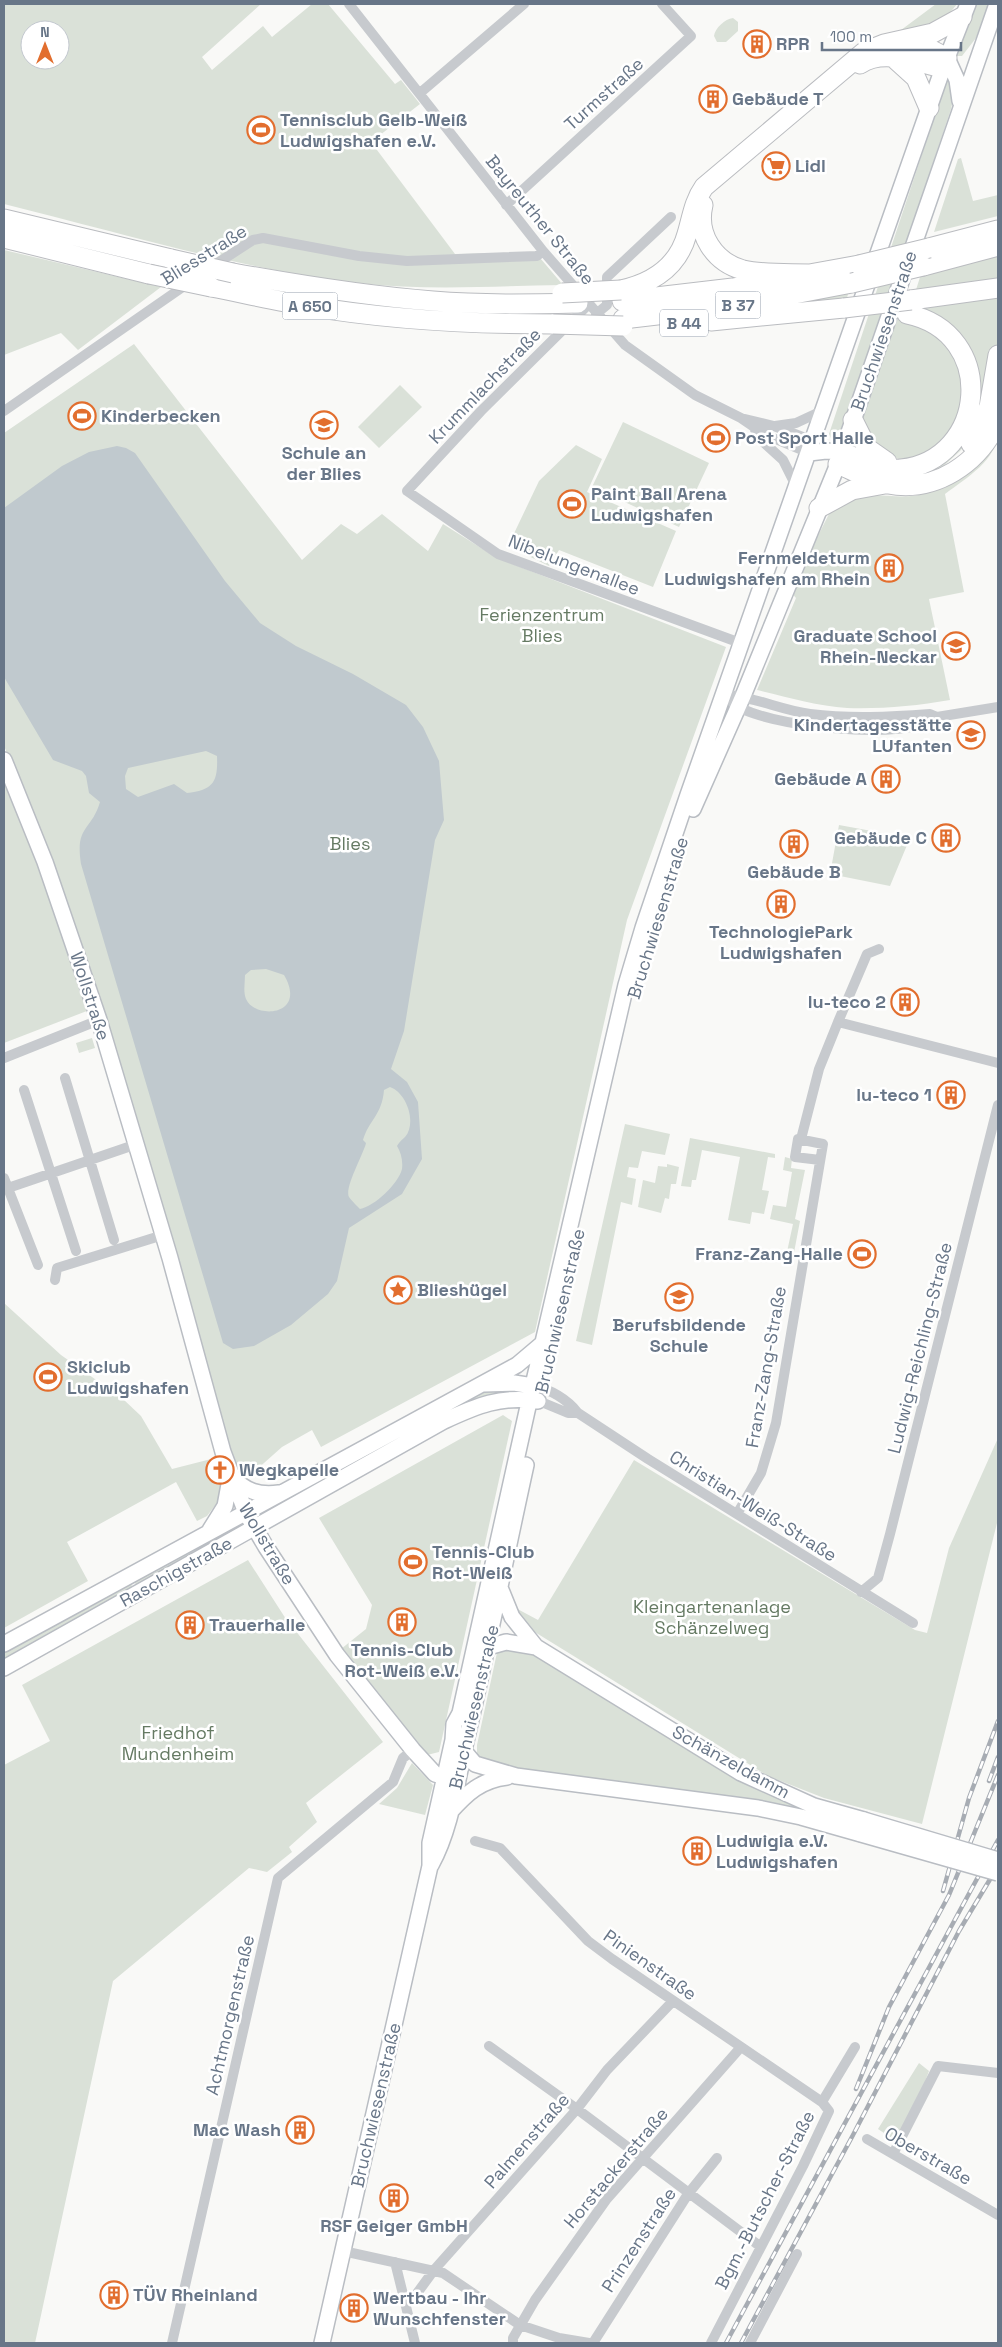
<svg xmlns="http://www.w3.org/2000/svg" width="1002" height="2347" viewBox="0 0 1002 2347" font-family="'Space Grotesk',sans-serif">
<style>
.green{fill:#dae1d8;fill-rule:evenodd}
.water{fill:#c0c9ce;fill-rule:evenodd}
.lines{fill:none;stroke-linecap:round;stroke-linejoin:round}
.secondary-casing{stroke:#b9bdc3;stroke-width:18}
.highway-casing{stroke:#babcc0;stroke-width:21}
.street{stroke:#c7cace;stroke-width:10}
.secondary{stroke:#fff;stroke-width:15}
.highway{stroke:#fff;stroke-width:19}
.rail-casing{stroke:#a7acb3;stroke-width:4.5}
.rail{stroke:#fff;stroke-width:2.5;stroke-dasharray:8;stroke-linecap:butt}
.secondary-bridge-casing{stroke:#b9bdc3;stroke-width:18;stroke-linecap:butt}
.highway-bridge-casing{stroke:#babcc0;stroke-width:21;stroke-linecap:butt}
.secondary-bridge{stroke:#fff;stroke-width:15}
.highway-bridge{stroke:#fff;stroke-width:19}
.labels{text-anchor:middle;stroke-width:5;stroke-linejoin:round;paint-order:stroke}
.shield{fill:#fff;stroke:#959fac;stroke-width:1}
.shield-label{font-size:16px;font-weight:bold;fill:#687688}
.poi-label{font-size:18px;font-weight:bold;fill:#687688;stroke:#fff;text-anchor:start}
.street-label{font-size:18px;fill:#687688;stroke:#fff}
.park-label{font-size:18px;fill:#657a63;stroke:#fff}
</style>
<rect width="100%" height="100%" fill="#f9f9f7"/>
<path class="green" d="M4 4H261L202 57 212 70 263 26 272 37 312 4H328L395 84 401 80 420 104 371 142 455 254 535 252 563 285C496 286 426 291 359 283 239 269 121 233 4 204ZM30 30H60V60H30Z
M936 4H957C939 28 926 31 897 33Z
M975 4H989L976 38 962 56H955Z
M733 18 738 22V31L726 42H717L714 36C715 28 725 19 733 18Z
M948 76 954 96 951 109 843 434 837 441 833 443 829 434Z
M961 158 973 201 998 195V216L934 232 958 159Z
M4 250 161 287 78 350 61 333 4 355Z
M998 253V279L915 293 921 274Z
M849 291 846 301 782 305Z
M998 296V341L983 409 969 440 960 451 936 473 921 479 913 476 940 463 977 366C964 330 947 323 913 309Z
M892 319 918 322 957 354 966 400 949 438 920 457 899 459 885 456 876 451 860 419Z
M134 344 302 560 341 524 357 534 382 514 428 551 443 524 497 558 726 647 627 920 535 1332 321 1447 312 1430 282 1447 255 1471 233 1466 10 760 4 746V433Z
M400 385 422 407 379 448 358 427Z
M623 422 709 463 679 527 592 487Z
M998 431C998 460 966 478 945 494L964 592 929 599 950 700C916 706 882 709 847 708 817 706 787 697 757 690L796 598 790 591 830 512C862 482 893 504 926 493 957 481 976 455 998 431Z
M576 445 602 459 587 492 676 531 653 587 559 550 549 566 508 546 539 481Z
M4 771 92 1009 4 1043Z
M839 825 910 838 890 886 830 874Z
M92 1038 95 1048 79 1053 76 1043Z
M625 1124 670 1134 665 1155 642 1151 638 1168 629 1167 627 1177 636 1179 632 1205 621 1202 592 1345 576 1341Z
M690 1138 775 1154V1158L768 1157 762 1190 769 1191 764 1214 752 1212 750 1224 728 1220 740 1157 702 1150 696 1180H692L691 1187 681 1186Z
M785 1157 792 1159 791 1168 805 1170 795 1219 800 1221 792 1263 785 1261 793 1224 770 1219 773 1205 786 1207 792 1172 783 1170Z
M667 1164 679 1167 676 1184H671L669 1199 665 1198 661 1213 638 1207 643 1180 655 1183 658 1166 667 1167Z
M4 1303 61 1355 123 1399 141 1416 172 1469 219 1457 225 1476 217 1503 207 1516 197 1521 176 1482 67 1542 88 1581 4 1628Z
M512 1387 511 1394 488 1395 472 1402 268 1516 266 1511 473 1396 488 1390Z
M503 1415 512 1421 439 1752 427 1755 341 1649 366 1629 372 1605 319 1518Z
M998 1438V1519L922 1824 824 1798 768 1776 525 1626 510 1605 538 1620 634 1460 915 1630 927 1633 949 1548Z
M235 1526 237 1528 186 1556 162 1576 137 1589 134 1579Z
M248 1560 284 1616 383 1742 306 1803 317 1822 289 1847 292 1852 267 1872 249 1868 113 1981 35 2343H4V1765L50 1741 22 1685Z
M127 1577 137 1595 4 1668V1644Z
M498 1648H529L814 1812 494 1766 477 1755V1745Z
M412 1763 433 1785 425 1815 379 1804 397 1788Z
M919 2063 929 2071 920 2095 896 2141 878 2129Z"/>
<path class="water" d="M81 405 87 406C90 415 82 423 74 427L71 422 79 416V406Z
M117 446 126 448 135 453 225 581 260 623 296 646 353 674 406 705 423 727 439 761 444 820 435 840 404 1031 391 1069 407 1082 418 1102 422 1159 402 1194 349 1228 337 1281 328 1294 291 1325 254 1346 233 1349 223 1343 81 864C75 825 91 832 100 802L89 793 86 776 82 771 53 760 4 677V508L62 466 89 452ZM206 751 217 756C218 781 214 790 187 793L174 784 138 797 126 789 125 776 128 768ZM266 969 284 975C308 1016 255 1020 246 999 243 991 245 983 245 975L251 970ZM390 1087C407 1093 417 1123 405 1137 402 1140 400 1141 397 1146 401 1153 403 1160 402 1169 398 1184 375 1206 360 1209 357 1206 351 1200 349 1197 344 1188 364 1153 366 1143L363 1140C369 1120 382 1115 384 1090Z"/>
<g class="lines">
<g class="secondary-casing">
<path id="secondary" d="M947 58 957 80 960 101
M809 453 826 451 842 452
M4 760 45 862 99 1020 170 1258 223 1452 246 1513 266 1547 337 1655 413 1750 435 1774 445 1777
M693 809 743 696 838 464 997 4
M484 1384 514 1383 533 1386
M231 1476C245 1491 259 1496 279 1493
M210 1530 225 1506 230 1479
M501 1590 512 1617 536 1647 741 1773 814 1806 864 1820
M4 1644 517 1365 543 1343
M481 1649 506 1642 536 1647
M4 1668 444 1421C476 1406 502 1395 538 1401
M462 1744 464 1751 475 1764 516 1776 758 1808 801 1817 861 1834
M450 1812C467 1793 481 1780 507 1777
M431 1865C452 1827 457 1779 467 1737 488 1647 506 1556 526 1465
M322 2343 430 1866V1843L453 1740 454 1724 460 1713 527 1411 626 985 643 928 688 795 943 68 968 4"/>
</g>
<g class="highway-casing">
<path id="highway" d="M905 43 928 48 947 58
M895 59 916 78 929 108
M860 64C884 48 918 63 943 68
M703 205C696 234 714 262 743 270 765 275 791 273 813 274
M4 219 171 259
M4 238 149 274
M929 248 998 230
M923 266 998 246
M233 273C299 285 366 296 433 301 482 305 530 304 578 303
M211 287C243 293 276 301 308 306 389 320 472 324 553 324
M621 290C653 283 678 267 687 234 692 217 694 201 704 187L864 52 884 44 933 33 962 17
M911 300 998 288
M622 301 733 288 859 265
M623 319 725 307 852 283
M711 321 844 308
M853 420 867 448 887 462
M971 444 989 407 998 355
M842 452C860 459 881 471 901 469 987 460 999 333 907 314
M838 464C854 471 871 481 888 484 936 493 979 463 998 421
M819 508 852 490 885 484"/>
</g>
<path class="street" d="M349 4 543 251 625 345 695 395 741 418 766 435 809 453
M420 93 524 4
M506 205 691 36 662 4
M210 268 253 240 263 238 359 256 407 261 537 256 543 251
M588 305 481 411 407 491 498 554 743 644
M596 314 607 305V277L671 217
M4 411 190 282
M745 419 774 426 813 441
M775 426 796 423 824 410
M755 430 761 440 783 460 797 488
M724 695C753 696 780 710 810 714 850 719 890 717 930 714L937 717 998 707
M733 703C760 727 912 742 937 717
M879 949 867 954 838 1022 998 1063
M4 1058 99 1020
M65 1078 114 1240
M24 1090 76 1251
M801 1139 819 1069 838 1022
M4 1178 38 1265
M8 1188 137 1144
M55 1280 57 1268 163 1235
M533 1386C550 1389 567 1399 578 1413L648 1459 913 1623
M539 1401 568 1413H578
M737 1514 761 1473 776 1423 823 1144 798 1139 795 1157 820 1160
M861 1592 878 1578 890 1534 998 1105
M475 1841 500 1848 588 1941 612 1959 822 2102
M489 2046 577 2109 761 2247
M867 2139 998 2215
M893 2154 938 2066 998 2073
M343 2251 443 2273 520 2325 559 2338 589 2343
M395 2262 415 2343
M404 2300 415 2296 434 2270 577 2109 607 2070 673 2001
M172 2343 278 1878 393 1782 403 1758 413 1750
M513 2343V2338L535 2300 606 2200 741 2047
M593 2343 688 2194 717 2158
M711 2343 803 2166 829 2111 822 2102 855 2047
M750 2343 797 2254"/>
<use href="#secondary" class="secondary"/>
<use href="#highway" class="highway"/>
<g class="rail-casing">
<path id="rail" d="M989 1781 998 1757
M943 1891 969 1798 998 1721
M856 2089 889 2007 949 1895 998 1775
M726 2343 998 1840
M741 2343 853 2135 959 1931 998 1866"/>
</g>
<use href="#rail" class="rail"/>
<g class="secondary-bridge-casing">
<path id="secondary-bridge" d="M864 1820 998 1860
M861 1834 998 1873"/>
</g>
<g class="highway-bridge-casing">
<path id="highway-bridge" d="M171 259 233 273
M859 265 929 248
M149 274 211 287
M852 283 923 266
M562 293 621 290
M844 308 911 300
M553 324 623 326"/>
</g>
<use href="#secondary-bridge" class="secondary-bridge"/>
<use href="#highway-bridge" class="highway-bridge"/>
</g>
<defs>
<g id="building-ring" transform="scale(1.4375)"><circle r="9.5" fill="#fff" stroke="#e26e2e" stroke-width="1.5"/><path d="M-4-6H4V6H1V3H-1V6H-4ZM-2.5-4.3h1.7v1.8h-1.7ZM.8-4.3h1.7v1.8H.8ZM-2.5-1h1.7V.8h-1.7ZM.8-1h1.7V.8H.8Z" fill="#e26e2e"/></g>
<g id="stadium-ring" transform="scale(1.4375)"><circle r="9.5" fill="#fff" stroke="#e26e2e" stroke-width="1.5"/><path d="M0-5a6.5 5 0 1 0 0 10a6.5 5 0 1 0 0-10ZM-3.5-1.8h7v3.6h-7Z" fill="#e26e2e"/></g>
<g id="supermarket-ring" transform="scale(1.4375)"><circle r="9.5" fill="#fff" stroke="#e26e2e" stroke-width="1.5"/><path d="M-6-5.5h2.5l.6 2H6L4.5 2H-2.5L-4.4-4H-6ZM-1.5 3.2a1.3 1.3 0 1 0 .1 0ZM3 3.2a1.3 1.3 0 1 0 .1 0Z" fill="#e26e2e"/></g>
<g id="school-ring" transform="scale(1.4375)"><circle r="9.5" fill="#fff" stroke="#e26e2e" stroke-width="1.5"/><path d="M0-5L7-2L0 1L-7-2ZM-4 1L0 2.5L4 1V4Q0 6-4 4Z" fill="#e26e2e"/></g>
<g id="university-ring" transform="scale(1.4375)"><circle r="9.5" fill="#fff" stroke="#e26e2e" stroke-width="1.5"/><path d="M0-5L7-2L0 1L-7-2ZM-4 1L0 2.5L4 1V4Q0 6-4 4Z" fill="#e26e2e"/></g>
<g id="sight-ring" transform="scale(1.4375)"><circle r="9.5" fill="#fff" stroke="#e26e2e" stroke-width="1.5"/><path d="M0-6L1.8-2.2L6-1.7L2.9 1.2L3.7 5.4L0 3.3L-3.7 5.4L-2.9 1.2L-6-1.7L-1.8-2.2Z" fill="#e26e2e"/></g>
<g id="church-ring" transform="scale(1.4375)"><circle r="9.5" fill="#fff" stroke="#e26e2e" stroke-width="1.5"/><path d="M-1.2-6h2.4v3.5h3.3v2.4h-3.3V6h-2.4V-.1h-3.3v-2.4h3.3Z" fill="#e26e2e"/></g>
</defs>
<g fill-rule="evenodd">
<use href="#building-ring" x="757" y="44"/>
<use href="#building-ring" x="713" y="99"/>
<use href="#stadium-ring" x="261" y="130"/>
<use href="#supermarket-ring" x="776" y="166"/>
<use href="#stadium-ring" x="82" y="416"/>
<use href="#school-ring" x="324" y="425"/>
<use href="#stadium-ring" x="716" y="438"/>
<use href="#stadium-ring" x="572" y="504"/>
<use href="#building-ring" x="889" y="568"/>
<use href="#university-ring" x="956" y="646"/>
<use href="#school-ring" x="971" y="735"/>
<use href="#building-ring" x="886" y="779"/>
<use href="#building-ring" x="946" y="838"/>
<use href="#building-ring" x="794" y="844"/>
<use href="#building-ring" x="781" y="904"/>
<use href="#building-ring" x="905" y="1002"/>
<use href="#building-ring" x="951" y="1095"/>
<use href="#stadium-ring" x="862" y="1254"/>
<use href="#sight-ring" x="398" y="1290"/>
<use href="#school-ring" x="679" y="1297"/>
<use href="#stadium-ring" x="48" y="1377"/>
<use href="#church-ring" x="220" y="1470"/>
<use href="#stadium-ring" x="413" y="1562"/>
<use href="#building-ring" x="402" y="1622"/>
<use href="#building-ring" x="190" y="1625"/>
<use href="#building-ring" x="697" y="1851"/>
<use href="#building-ring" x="300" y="2130"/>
<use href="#building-ring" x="394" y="2198"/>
<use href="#building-ring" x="114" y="2295"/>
<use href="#building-ring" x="354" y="2308"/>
</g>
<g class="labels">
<g class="shield">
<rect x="715.5" y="291.5" width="45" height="27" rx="4"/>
<rect x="282.5" y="292.5" width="55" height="27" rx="4"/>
<rect x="660" y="309.5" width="48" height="27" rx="4"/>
</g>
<g class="shield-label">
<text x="738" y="311">B 37</text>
<text x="310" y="312">A 650</text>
<text x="684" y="329">B 44</text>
</g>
<g class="poi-label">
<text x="776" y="50">RPR</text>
<text x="732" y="105">Gebäude T</text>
<text x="280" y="126">Tennisclub Gelb-Weiß<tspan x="280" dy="21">Ludwigshafen e.V.</tspan></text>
<text x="795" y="172">Lidl</text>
<text x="101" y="422">Kinderbecken</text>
<text x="735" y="444">Post Sport Halle</text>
<text x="324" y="459" text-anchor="middle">Schule an<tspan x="324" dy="21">der Blies</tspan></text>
<text x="591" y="500">Paint Ball Arena<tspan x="591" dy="21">Ludwigshafen</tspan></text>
<text x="870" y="564" text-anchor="end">Fernmeldeturm<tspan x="870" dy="21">Ludwigshafen am Rhein</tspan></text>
<text x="937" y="642" text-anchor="end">Graduate School<tspan x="937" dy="21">Rhein-Neckar</tspan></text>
<text x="952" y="731" text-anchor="end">Kindertagesstätte<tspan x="952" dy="21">LUfanten</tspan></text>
<text x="867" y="785" text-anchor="end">Gebäude A</text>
<text x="927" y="844" text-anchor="end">Gebäude C</text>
<text x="794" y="878" text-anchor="middle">Gebäude B</text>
<text x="781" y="938" text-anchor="middle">TechnologiePark<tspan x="781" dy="21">Ludwigshafen</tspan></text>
<text x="886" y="1008" text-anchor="end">lu-teco 2</text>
<text x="932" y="1101" text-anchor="end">lu-teco 1</text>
<text x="843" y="1260" text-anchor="end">Franz-Zang-Halle</text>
<text x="417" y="1296">Blieshügel</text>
<text x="679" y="1331" text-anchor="middle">Berufsbildende<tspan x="679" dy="21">Schule</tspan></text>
<text x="67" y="1373">Skiclub<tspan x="67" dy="21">Ludwigshafen</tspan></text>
<text x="239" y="1476">Wegkapelle</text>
<text x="432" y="1558">Tennis-Club<tspan x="432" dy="21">Rot-Weiß</tspan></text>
<text x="209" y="1631">Trauerhalle</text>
<text x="402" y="1656" text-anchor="middle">Tennis-Club<tspan x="402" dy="21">Rot-Weiß e.V.</tspan></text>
<text x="716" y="1847">Ludwigia e.V.<tspan x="716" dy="21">Ludwigshafen</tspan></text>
<text x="281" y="2136" text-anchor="end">Mac Wash</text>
<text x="394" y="2232" text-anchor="middle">RSF Geiger GmbH</text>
<text x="133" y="2301">TÜV Rheinland</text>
<text x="373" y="2304">Wertbau - Ihr<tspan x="373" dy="21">Wunschfenster</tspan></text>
</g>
<g class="street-label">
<text transform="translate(604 94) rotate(-42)" y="6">Turmstraße</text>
<text transform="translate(540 220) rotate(51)" y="6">Bayreuther Straße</text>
<text transform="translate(204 255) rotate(-32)" y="6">Bliesstraße</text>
<text transform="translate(884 331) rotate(-71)" y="6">Bruchwiesenstraße</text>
<text transform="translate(485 386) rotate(-46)" y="6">Krummlachstraße</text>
<text transform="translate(574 565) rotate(21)" y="6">Nibelungenallee</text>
<text transform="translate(658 918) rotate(-73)" y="6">Bruchwiesenstraße</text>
<text transform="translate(90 996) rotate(72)" y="6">Wollstraße</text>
<text transform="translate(560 1311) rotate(-77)" y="6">Bruchwiesenstraße</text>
<text transform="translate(920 1348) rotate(-76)" y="6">Ludwig-Reichling-Straße</text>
<text transform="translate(766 1367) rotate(-80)" y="6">Franz-Zang-Straße</text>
<text transform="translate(753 1506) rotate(32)" y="6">Christian-Weiß-Straße</text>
<text transform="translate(267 1544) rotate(59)" y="6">Wollstraße</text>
<text transform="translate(176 1572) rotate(-29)" y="6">Raschigstraße</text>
<text transform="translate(474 1707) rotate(-77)" y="6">Bruchwiesenstraße</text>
<text transform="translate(731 1762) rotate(29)" y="6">Schänzeldamm</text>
<text transform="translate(650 1965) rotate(35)" y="6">Pinienstraße</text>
<text transform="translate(230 2015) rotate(-77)" y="6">Achtmorgenstraße</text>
<text transform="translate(376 2105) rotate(-77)" y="6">Bruchwiesenstraße</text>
<text transform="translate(527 2141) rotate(-49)" y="6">Palmenstraße</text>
<text transform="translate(928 2156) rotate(30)" y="6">Oberstraße</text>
<text transform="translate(616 2168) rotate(-50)" y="6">Horstackerstraße</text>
<text transform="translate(765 2200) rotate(-63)" y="6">Bgm.-Butscher-Straße</text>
<text transform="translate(639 2240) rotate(-57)" y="6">Prinzenstraße</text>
</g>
<g class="park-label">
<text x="542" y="621">Ferienzentrum<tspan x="542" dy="21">Blies</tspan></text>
<text x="350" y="850">Blies</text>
<text x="712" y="1613">Kleingartenanlage<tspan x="712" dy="21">Schänzelweg</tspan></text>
<text x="178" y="1739">Friedhof<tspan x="178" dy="21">Mundenheim</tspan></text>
</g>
</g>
<rect width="1002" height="2347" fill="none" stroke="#687688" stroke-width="10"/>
<g transform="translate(45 45)"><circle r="24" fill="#ffffff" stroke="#c3c8cf"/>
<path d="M0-4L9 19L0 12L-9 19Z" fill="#e26e2e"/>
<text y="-8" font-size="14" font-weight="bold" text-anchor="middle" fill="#687688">N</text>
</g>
<path d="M822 42v8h139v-8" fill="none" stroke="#687688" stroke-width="2.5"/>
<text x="830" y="42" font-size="15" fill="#687688" stroke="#ffffff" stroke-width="4" paint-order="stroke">100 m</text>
</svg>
